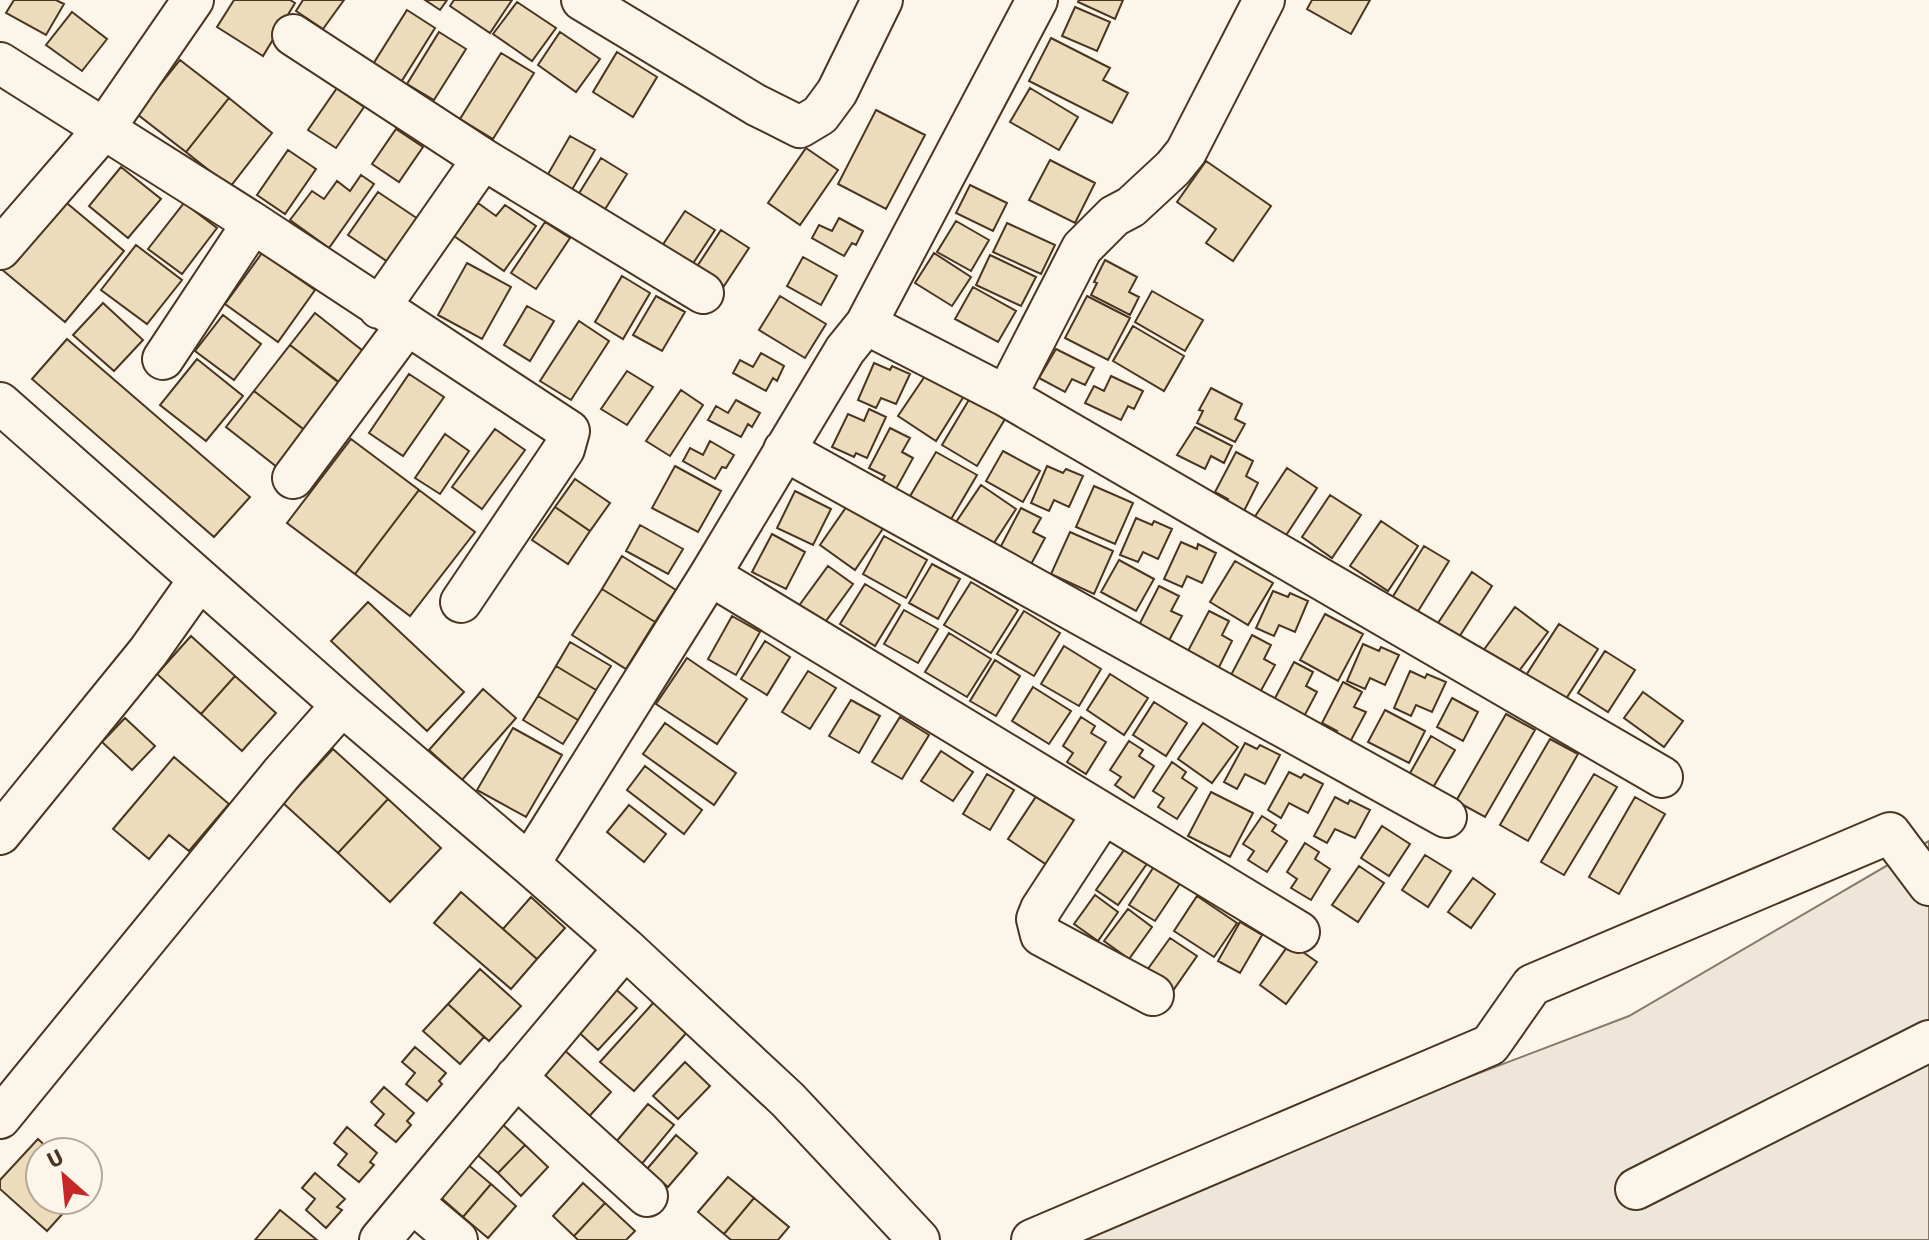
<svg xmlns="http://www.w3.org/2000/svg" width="1929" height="1240" viewBox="0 0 1929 1240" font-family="'Fira Sans',sans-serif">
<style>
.green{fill:#ede6d9;stroke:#887966;stroke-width:2}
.building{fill:#ecdcbc;stroke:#4a3520;stroke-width:2}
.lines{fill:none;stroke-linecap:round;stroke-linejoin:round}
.minor-casing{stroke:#4a3520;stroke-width:44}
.minor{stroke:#fbf6e9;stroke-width:40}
</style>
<rect width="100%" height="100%" fill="#fbf6e9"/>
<path class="green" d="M1929 841V1240H1041L1629 1016Z"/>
<path class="building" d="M14 0H56L64 4 46 35 6 13Z
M234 0H290L295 3 263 56 217 27Z
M303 0H344L323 29 296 11Z
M425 0H447L440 10Z
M454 0H512L490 33 450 6Z
M1079 0H1123L1115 19 1078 2Z
M1312 0H1370L1351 34 1307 9Z
M517 2 556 28 532 61 493 34Z
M1075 7 1110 22 1097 51 1062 36Z
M407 10 435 28 398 87 370 69Z
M72 12 107 39 82 71 46 45Z
M439 32 466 49 434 100 407 84Z
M560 32 600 59 576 92 538 65Z
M1051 38 1110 68 1103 80 1128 93 1112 123 1029 81Z
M617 52 657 77 633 117 593 92Z
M501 53 534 73 493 139 460 119Z
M180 60 229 98 186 152 137 114Z
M337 88 364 107 336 148 308 130Z
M1030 88 1078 117 1059 150 1010 122Z
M229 98 272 133 230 187 186 152Z
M876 110 925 135 886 209 838 184Z
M396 129 423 147 399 182 372 164Z
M570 136 595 150 569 195 544 181Z
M806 148 838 170 800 225 768 203Z
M288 150 316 169 285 214 257 195Z
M601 158 627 174 604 211 578 195Z
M1050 160 1095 183 1075 223 1029 200Z
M1206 161 1271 206 1233 261 1206 243 1216 229 1177 202Z
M121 167 161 199 128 238 89 206Z
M361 175 374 184 329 248 290 220 312 191 324 199 337 181 350 191Z
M970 185 1007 203 993 231 956 213Z
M378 192 418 219 388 262 348 235Z
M56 194 124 251 65 322 0 268Z
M184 203 217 228 182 274 148 249Z
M478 203 496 216 505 205 536 226 504 271 454 236Z
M685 211 715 230 692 265 662 246Z
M839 218 863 231 856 245 852 243 844 256 812 238 819 225 832 231Z
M956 221 989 240 971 271 937 252Z
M545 222 570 238 536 289 511 273Z
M1007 223 1055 245 1041 274 993 252Z
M721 230 749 248 724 286 696 268Z
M136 245 182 280 147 324 101 290Z
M262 253 315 290 278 342 225 304Z
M934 253 971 277 952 306 915 283Z
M990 255 1036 277 1021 306 976 285Z
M803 257 837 276 821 305 787 286Z
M1105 260 1137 277 1129 292 1139 297 1130 315 1091 295 1097 283 1094 282Z
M467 263 511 287 482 339 438 315Z
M622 276 650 293 623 339 595 322Z
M973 287 1016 311 998 342 955 319Z
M1152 291 1203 320 1185 351 1135 322Z
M656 296 685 312 662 351 633 335Z
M780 296 826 324 805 358 759 330Z
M1087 296 1130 318 1108 360 1065 338Z
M103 303 143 340 114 371 73 335Z
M527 306 554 321 530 361 504 345Z
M315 313 363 351 339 382 290 345Z
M223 315 261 344 234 380 195 351Z
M579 321 609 341 571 400 540 381Z
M1133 326 1184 356 1164 391 1113 361Z
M67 339 250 497 214 537 32 379Z
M290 345 347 389 311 435 254 391Z
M1056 349 1094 368 1085 385 1072 379 1065 392 1039 378Z
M761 353 784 366 777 381 773 378 766 391 733 373 740 360 753 367Z
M197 359 243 396 206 441 160 405Z
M874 363 890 370 892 366 910 374 896 404 881 398 876 408 858 400Z
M627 371 653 387 627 425 601 409Z
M927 373 964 396 936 441 898 416Z
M409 374 444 397 403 456 369 433Z
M1111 376 1143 391 1134 409 1128 406 1121 420 1085 403 1094 386 1104 391Z
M1211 388 1242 404 1235 419 1245 424 1235 442 1197 423 1203 411 1199 410Z
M681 390 703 405 670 456 646 441Z
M254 391 311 435 282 471 226 427Z
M970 398 1005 419 977 466 942 445Z
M736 400 760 413 752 427 748 424 741 437 708 420 716 406 728 413Z
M869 409 886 417 867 458 856 453 854 457 832 447 848 414 864 421Z
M1195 427 1232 446 1224 463 1211 456 1205 469 1177 455Z
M890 428 910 438 902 452 913 458 896 489 882 481 885 476 869 468Z
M495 429 525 450 482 509 452 487Z
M445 434 469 451 440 494 415 478Z
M351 439 419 490 355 574 287 523Z
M710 441 734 455 726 468 722 467 715 479 683 461 690 448 703 455Z
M1003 451 1040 471 1023 502 986 481Z
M936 452 977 475 950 521 909 498Z
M1236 452 1253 461 1246 476 1258 483 1243 513 1225 503 1228 499 1215 492Z
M675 466 721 491 698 532 652 508Z
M1047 466 1063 473 1066 469 1083 476 1069 507 1054 500 1049 511 1031 503Z
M1287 468 1317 488 1283 540 1252 521Z
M575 479 610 503 590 531 555 507Z
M981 485 1016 509 990 549 954 525Z
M1094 486 1133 503 1115 544 1076 527Z
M419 490 475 532 410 616 355 574Z
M795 491 831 509 813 545 777 528Z
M1330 495 1361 515 1332 558 1302 537Z
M849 503 884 527 855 570 820 545Z
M555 507 590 531 568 564 532 540Z
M1021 508 1041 518 1033 532 1045 538 1028 570 1000 548Z
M1136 518 1152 525 1154 521 1172 529 1158 559 1143 552 1138 562 1120 555Z
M1381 521 1418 546 1388 591 1350 566Z
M640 525 683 549 668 574 626 551Z
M1070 532 1113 551 1094 594 1051 574Z
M772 534 805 552 786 589 752 572Z
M884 536 927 560 906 598 863 574Z
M1181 542 1197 549 1198 544 1216 553 1202 583 1187 576 1182 587 1164 579Z
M1424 546 1449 561 1417 613 1392 598Z
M622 556 676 590 655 622 602 589Z
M1119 560 1154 579 1136 611 1101 592Z
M1235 561 1273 583 1248 625 1210 602Z
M932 564 960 579 938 619 909 603Z
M828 566 853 584 823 625 798 607Z
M1472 572 1492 586 1459 637 1438 623Z
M971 582 1018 610 991 653 944 625Z
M865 584 900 605 875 646 840 624Z
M1159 586 1179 596 1171 611 1182 616 1165 648 1138 627Z
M602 589 655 622 626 669 572 635Z
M1273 591 1288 597 1290 593 1308 601 1295 632 1279 625 1274 636 1256 628Z
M368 602 464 692 427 731 331 641Z
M1515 607 1548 632 1516 675 1483 651Z
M904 610 938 629 918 663 884 644Z
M1024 611 1060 633 1034 676 997 654Z
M1209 611 1229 621 1222 635 1232 641 1216 673 1201 664 1204 659 1188 651Z
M1325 614 1363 634 1338 681 1300 660Z
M732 616 760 632 736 675 708 659Z
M1559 624 1598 649 1562 705 1523 680Z
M949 633 991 659 967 697 925 672Z
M1252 635 1271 645 1264 659 1275 665 1258 696 1243 689 1246 683 1231 675Z
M191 636 235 676 201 714 157 674Z
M765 641 790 657 767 695 741 679Z
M570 642 611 666 596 690 556 666Z
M1363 644 1379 651 1381 647 1399 655 1385 685 1370 678 1365 689 1347 681Z
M1064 646 1101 669 1079 706 1041 684Z
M1605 651 1635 670 1608 712 1578 693Z
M687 658 747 699 717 744 656 704Z
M995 660 1020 676 996 716 970 701Z
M1294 662 1313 672 1306 686 1317 692 1300 724 1273 702Z
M556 666 596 690 578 720 538 696Z
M808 671 836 688 810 729 782 712Z
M1410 671 1425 678 1427 674 1446 682 1432 712 1416 705 1411 716 1394 708Z
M1110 674 1148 698 1124 735 1087 710Z
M235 676 276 713 242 751 201 714Z
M1343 682 1362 692 1354 707 1366 712 1349 744 1334 736 1337 731 1322 723Z
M1033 687 1071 711 1049 744 1012 721Z
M483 689 516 718 462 780 429 750Z
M1643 692 1683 721 1664 747 1624 718Z
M538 696 578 720 563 744 523 720Z
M1452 698 1478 712 1463 741 1437 727Z
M851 700 880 716 859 753 829 736Z
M1154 702 1187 723 1166 756 1133 735Z
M1385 710 1425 731 1409 763 1368 742Z
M1506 714 1535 730 1485 817 1456 801Z
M900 717 929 735 902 779 872 762Z
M1081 717 1095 726 1091 733 1106 742 1086 774 1067 762 1073 753 1063 746Z
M125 718 155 746 132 770 102 742Z
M665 723 736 773 714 805 643 754Z
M1203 723 1238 747 1212 783 1178 759Z
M513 728 562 755 526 817 477 790Z
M1431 736 1455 750 1428 796 1405 782Z
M1550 739 1578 754 1528 841 1500 825Z
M1129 741 1143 750 1139 756 1154 766 1134 798 1115 785 1121 777 1110 770Z
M1245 743 1257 749 1260 745 1280 755 1265 784 1245 774 1237 789 1224 782Z
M333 749 388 799 338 853 283 803Z
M941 751 973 772 953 801 921 781Z
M174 757 229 804 189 851 169 835 149 859 113 829Z
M1172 762 1186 772 1182 778 1197 788 1177 819 1158 807 1164 798 1153 791Z
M645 766 702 810 684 834 627 790Z
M1289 772 1301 778 1304 774 1323 784 1308 813 1289 803 1281 818 1268 810Z
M987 774 1014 790 990 830 963 814Z
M1594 774 1617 787 1564 875 1541 862Z
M1039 792 1081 820 1050 867 1008 839Z
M1211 792 1253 813 1230 857 1188 836Z
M1335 797 1348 804 1350 800 1370 810 1355 838 1335 829 1327 843 1314 836Z
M1635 797 1665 814 1619 894 1589 877Z
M388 799 441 848 390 902 338 853Z
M629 805 666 834 644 862 607 832Z
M1262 816 1276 825 1272 831 1287 841 1267 872 1248 860 1254 851 1243 844Z
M1382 826 1410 844 1389 876 1361 858Z
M1129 843 1151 858 1118 905 1096 890Z
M1305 843 1319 852 1315 859 1330 869 1311 900 1291 888 1297 879 1287 872Z
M1425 855 1451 871 1428 907 1402 890Z
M1155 865 1181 882 1155 921 1129 905Z
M1359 866 1384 883 1358 922 1332 905Z
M1473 878 1495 894 1471 928 1448 912Z
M461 892 537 959 511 989 434 923Z
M1095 895 1118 912 1098 941 1074 924Z
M1197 896 1237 923 1214 957 1174 931Z
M531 897 565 928 537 959 503 929Z
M1128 909 1152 927 1129 959 1104 941Z
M1240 922 1262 935 1240 973 1218 961Z
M1170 938 1197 956 1172 992 1145 973Z
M1290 943 1317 962 1286 1004 1260 985Z
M480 969 521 1006 489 1041 448 1004Z
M611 985 637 1008 598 1050 573 1027Z
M655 1001 689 1030 634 1091 600 1062Z
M448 1004 484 1037 460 1064 423 1031Z
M415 1047 446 1073 439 1081 442 1084 427 1101 406 1084 415 1073 402 1062Z
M561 1047 611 1092 586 1120 536 1074Z
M685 1062 710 1086 678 1119 653 1096Z
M384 1087 414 1113 407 1121 411 1125 396 1142 375 1125 384 1114 371 1102Z
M648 1104 674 1125 631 1177 605 1155Z
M500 1122 525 1145 498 1173 473 1151Z
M347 1127 377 1153 370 1162 374 1165 359 1182 338 1165 347 1154 334 1143Z
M676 1135 697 1153 668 1187 647 1169Z
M38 1139 52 1152H40V1200H75L47 1231 0 1189V1180Z
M525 1145 548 1167 521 1196 498 1173Z
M466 1163 491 1184 463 1217 438 1195Z
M315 1173 345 1199 337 1207 342 1210 326 1228 306 1210 315 1199 302 1188Z
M728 1177 754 1198 724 1234 698 1212Z
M583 1183 605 1203 574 1236 553 1216Z
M491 1184 516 1206 488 1238 463 1217Z
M754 1198 789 1227 778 1240H731L724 1234Z
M605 1203 635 1231 626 1240H578L574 1236Z
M280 1210 317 1240H255Z"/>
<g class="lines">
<g class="minor-casing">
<path id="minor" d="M582 0 756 105 800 127 820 115 837 92 882 0
M293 35 483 159 703 293
M0 63 253 223 569 431 564 449 461 602
M0 249 104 129 193 0
M379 308 483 159
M866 324 1006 396 1662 777
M163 359 253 223
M1006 396 1082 248 1114 216 1131 207 1173 168 1186 152 1264 0
M0 403 342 705 529 864
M784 450 1446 817
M293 478 406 326
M710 575 1299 932
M1103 814 1041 909 1037 919 1041 935 1153 995
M0 834 148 652 199 580
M516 1077 647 1196
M0 1118 282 773 342 705
M1636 1189 1929 1041
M412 1202 457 1240
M380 1240 625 948
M919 1240 788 1100 625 948 529 864 710 575 845 350 866 324 1037 0
M1032 1240 1490 1045 1532 985 1890 833 1929 885"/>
</g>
<use href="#minor" class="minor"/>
</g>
<g transform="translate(64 1176) rotate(333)"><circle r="38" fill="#fbf6e9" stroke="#b4a999" stroke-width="2"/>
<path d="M0-6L14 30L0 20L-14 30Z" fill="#c62828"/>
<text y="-12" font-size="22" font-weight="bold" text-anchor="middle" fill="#4a3520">U</text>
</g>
</svg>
